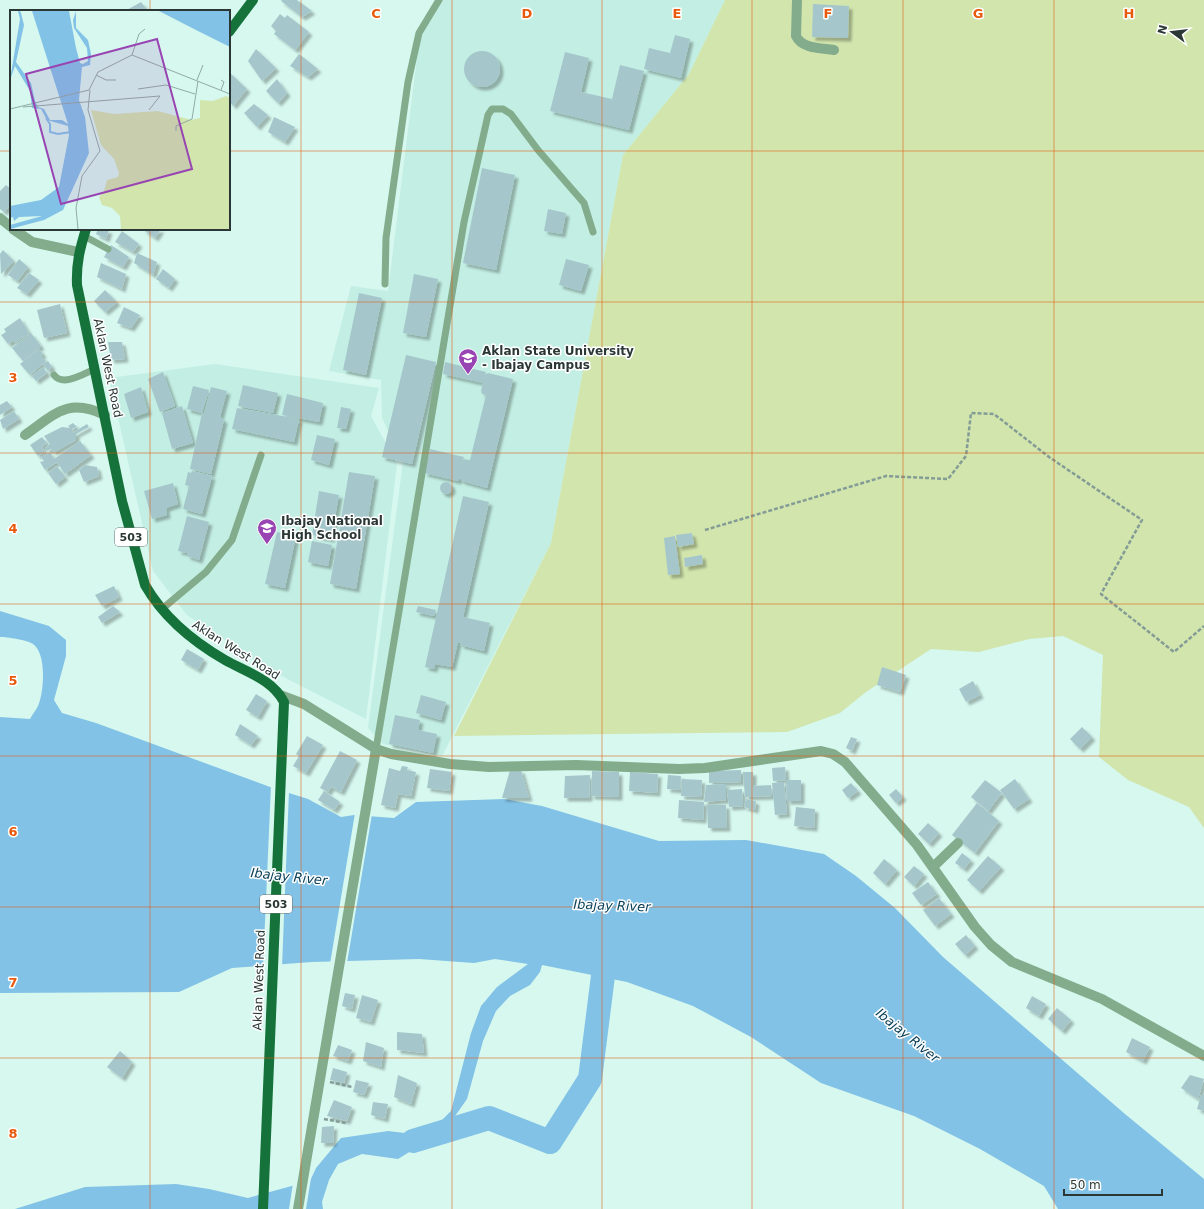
<svg xmlns="http://www.w3.org/2000/svg" width="1204" height="1209" viewBox="0 0 1204 1209" font-family="'DejaVu Sans',sans-serif">
<style>
.built{fill:#c3eee3}
.green{fill:#d1e5ad}
.water{fill:#82c2e6}
.pier{fill:#d6f8ef}
.lines{fill:none;stroke-linecap:round;stroke-linejoin:round}
.river{stroke:#82c2e6;stroke-width:24}
.building{fill:#a5c7cc;filter:url(#shadow)}
.path{stroke:#849c96;stroke-width:2.5;stroke-dasharray:4 2;stroke-linecap:butt}
.service{stroke:#83ac8c;stroke-width:7}
.minor{stroke:#83ac8c;stroke-width:10}
.tertiary{stroke:#83ac8c;stroke-width:10}
.primary{stroke:#14723a;stroke-width:10}
.grid{fill:none;stroke:#e8590c;stroke-width:1;stroke-opacity:0.55}
.labels{text-anchor:middle;stroke-width:3;stroke-linejoin:round;paint-order:stroke}
.shield{fill:#fff;stroke:#6a7371;stroke-width:1}
.shield-label{font-size:11px;font-weight:bold;fill:#2a3734}
.poi-label{font-size:12px;font-weight:bold;fill:#2a3734;stroke:#fff;text-anchor:start}
.street-label{font-size:12px;fill:#2a3734;stroke:#fff}
.water-label{font-size:13px;font-style:italic;fill:#0b4059;stroke:#fff}
.inset-river{fill:none;stroke:#82c2e6;stroke-width:2}
.inset-road{fill:none;stroke:#91aba4;stroke-width:1}
.view{fill:#9844b2;fill-opacity:0.15;stroke:#9844b2;stroke-width:2}
.inset-edge{fill:none;stroke:#2a3734;stroke-width:2}
.grid-label{font-size:13px;text-anchor:middle;font-weight:bold;fill:#e8590c;stroke:#fff;stroke-width:3;stroke-linejoin:round;paint-order:stroke}
</style>
<defs>
<filter id="shadow"><feDropShadow dx="3.5" dy="3.5" stdDeviation="1" flood-color="#0004"/></filter>
</defs>
<rect width="100%" height="100%" fill="#d6f8ef"/>
<path class="built" d="M442 0H725L689 74 623 155 551 543 442 756 383 744 368 728 403 462 382 418 381 380 329 371 351 286 388 291 420 33Z
M215 364 379 388 371 416 397 464 366 719 266 668 187 615 153 571 109 378Z"/>
<path class="green" d="M725 0H1204V828L1189 807 1128 780 1099 757 1103 655 1063 636 1029 639 979 652 931 649 866 692 840 713 787 732 454 736 551 543 623 155 689 74Z"/>
<path class="water" d="M0 611 49 626 66 640V656L54 700 62 713 96 723 270 787 308 799 341 817 354 815 394 818 416 802 504 799 542 806 659 841 746 840 824 854 856 876 895 908 943 957 1125 1114 1204 1179V1209H1058L1044 1186 980 1149 914 1116 821 1083 751 1037 693 1006 627 982 542 965 540 972 530 985 510 996 496 1011 483 1041 467 1099 439 1139 419 1146 398 1159 362 1154 338 1164 329 1180 322 1202 323 1209H15L85 1187 176 1184 209 1189 248 1198 310 1181 316 1168 341 1138 388 1131 413 1134 433 1129 451 1111 471 1033 481 1006 497 987 528 964 495 959 474 963 419 959 312 962 232 968 179 992 0 993V717L30 719C32 715 36 710 38 706 44 692 47 654 33 644 27 640 7 637 0 637Z"/>
<path class="pier" d="M271 785 289 791 282 967 263 968Z
M355 813 372 814 347 963 330 964Z
M312 1172 306 1209H289L293 1183 309 1179Z"/>
<g class="lines">
<path class="river" d="M413 1141 489 1118 550 1142 590 1079 607 944"/>
</g>
<path class="building" d="M282 0H297L312 11 302 17 281 1Z
M141 2 148 11H125Z
M813 4 849 6 848 38 812 37Z
M280 14 285 18 287 15 309 32 295 50 274 34 276 31 271 26Z
M675 35 690 39 681 78 644 69 649 48 670 53Z
M256 49 276 68 262 81 248 61Z
M464 69a18 18 0 1 1 36 0a18 18 0 1 1-36 0Z
M565 52 589 58 581 92 612 99 620 65 644 71 629 130 550 111Z
M299 54 318 69 308 77 290 66Z
M229 72 247 89 233 106 229 101Z
M277 79 287 93 278 103 266 91Z
M254 104 268 115 257 127 244 113Z
M274 117 295 127 285 142 268 132Z
M482 168 515 175 496 270 463 263Z
M6 185 11 189V204L4 212 0 209V191Z
M548 209 566 213 562 234 544 231Z
M98 229 109 230 106 239 96 234Z
M142 229H161L155 238Z
M122 231 139 244 133 252 115 242Z
M111 245 129 257 123 267 104 257Z
M3 250 14 261 1 274 0 254Z
M137 253 157 262 153 275 134 263Z
M19 259 28 267 17 281 8 275Z
M566 259 589 265 581 291 559 285Z
M101 263 126 274 122 289 97 277Z
M163 269 175 279 169 288 156 279Z
M29 273 39 280 27 294 17 288Z
M414 274 438 279 426 337 403 333Z
M105 290 117 302 105 312 94 301Z
M359 293 382 298 366 375 343 370Z
M60 304 67 333 44 338 37 310Z
M124 307 140 315 131 328 117 323Z
M20 318 29 333 15 343 14 340 8 344 1 335 6 332 4 329Z
M31 333 41 346 23 361 12 348Z
M108 342H122L125 359 111 360Z
M39 349 43 354 41 356 46 361 30 375 20 364Z
M406 355 436 362 412 464 382 457Z
M48 361 52 367 48 371 43 364Z
M445 362 486 372 485 375 488 373 513 379 487 488 462 481 459 478 458 481 424 473 430 449 464 457 463 460H470L486 395 482 394 481 391 483 383 443 374Z
M43 367 47 373 36 381 32 376Z
M163 372 175 406 160 412 148 379Z
M243 385 278 393 273 413 238 406Z
M193 386 209 390 202 413 187 409Z
M141 387 148 412 131 418 124 394Z
M211 387 227 391 220 417 224 420 211 474 190 469 202 413 204 414Z
M287 394 323 403 319 422 282 415Z
M7 401 12 407 0 415V405Z
M182 406 193 443 172 449 162 413Z
M341 407 351 409 346 429 337 428Z
M237 408 299 419 294 442 232 429Z
M14 411 19 419 3 429 0 420Z
M73 423 77 427 72 429V433L87 424 89 427 76 434V440L54 452 51 449 47 451 45 448 50 444 44 436 62 427 70 428 68 426Z
M317 435 335 439 329 465 311 460Z
M42 437 47 443 42 447 45 452 38 456 30 445Z
M80 441 91 455 65 474 57 462 45 470 40 462 44 461 41 457 50 452 54 459Z
M85 465 97 467 99 476 84 482 79 470Z
M57 466 65 477 56 484 48 473Z
M192 471 212 476 202 514 183 509 189 486 185 485 188 472 191 473Z
M349 472 375 476 356 589 330 584Z
M440 488a6 6 0 1 1 12 0a6 6 0 1 1-12 0Z
M173 483 178 504 166 508 167 515 152 519 144 491Z
M319 491 339 495 331 539 312 535Z
M463 496 489 502 463 617 490 623 484 651 460 645 461 643 458 642 452 667 435 664 434 669 425 667Z
M187 516 209 522 199 560 187 556V553L178 551Z
M277 532 296 536 285 588 265 584Z
M692 533 694 544 678 547 676 535Z
M675 536 680 574 668 575 664 538Z
M312 541 332 545 328 566 308 562Z
M702 555 703 564 685 567 684 558Z
M114 586 119 597 102 606 95 595Z
M113 606 120 612 102 623 98 617Z
M418 606 436 610 434 616 416 612Z
M187 649 204 659 198 670 181 660Z
M882 667 906 675 900 692 877 685Z
M973 681 980 695 966 702 959 689Z
M256 694 267 701 258 717 246 710Z
M421 695 446 702 441 720 416 713Z
M395 715 420 720 418 730 437 734 433 753 389 744Z
M240 724 258 736 251 745 235 735Z
M1082 727 1092 737 1080 749 1070 739Z
M307 736 323 745 306 773 293 766 299 756 296 754Z
M851 737 857 739 852 751 846 748Z
M340 751 357 760 341 792 331 787 328 792 320 788Z
M402 766 408 767 407 770 416 772 411 796 398 794 395 808 381 805 389 768 400 771Z
M785 767 786 780 773 781 772 768Z
M430 769 452 772 449 791 427 788Z
M510 770H521L529 798H502Z
M741 770V782L709 783V771Z
M592 771 619 772V797L591 796Z
M630 772 658 774 657 793 629 791Z
M743 772H753V786L771 785 772 796 745 797Z
M590 775 589 798H564L565 776Z
M668 775 681 776 680 790 667 789Z
M682 779 702 780 701 797 681 796Z
M1015 779 1029 799 1014 809 1000 790Z
M786 780H801V801H787Z
M985 780 1002 793 988 811 971 797Z
M784 782 787 814 775 815 772 783Z
M851 783 858 791 848 798 842 790Z
M726 784V800L704 802 706 785Z
M742 789 743 806 729 807 727 790Z
M896 789 903 797 896 803 889 795Z
M324 791 340 802 334 810 318 800Z
M746 799 756 801 755 810 744 807Z
M679 800 704 802 703 820 678 818Z
M977 803 999 821 975 853 952 835Z
M707 805H726L727 828H708Z
M796 807 815 809 814 828 794 826Z
M928 823 939 833 929 844 918 834Z
M962 853 971 860 964 869 955 863Z
M988 856 1001 867 979 891 967 880Z
M884 859 897 870 885 884 873 873Z
M914 866 924 874 914 886 904 877Z
M928 882 937 894 921 905 912 893Z
M939 898 951 914 935 926 923 910Z
M966 935 975 946 965 955 955 944Z
M345 993 355 995 352 1009 342 1006Z
M362 995 378 1000 371 1022 356 1018Z
M1032 996 1046 1004 1039 1016 1026 1008Z
M1057 1008 1071 1020 1062 1031 1048 1019Z
M397 1032 422 1034 424 1053 397 1050Z
M1132 1038 1150 1047 1143 1061 1126 1052Z
M366 1042 384 1048 381 1067 363 1061Z
M338 1045 352 1050 348 1061 333 1056Z
M120 1051 132 1062 122 1078 107 1067Z
M333 1068 347 1072 344 1083 330 1080Z
M398 1075 417 1083 411 1104 394 1097Z
M1190 1075 1204 1079 1198 1099 1181 1088Z
M356 1080 369 1083 364 1095 353 1092Z
M1201 1095H1204V1111L1197 1109Z
M334 1100 352 1107 347 1121 327 1116Z
M373 1102 388 1104 385 1119 371 1115Z
M334 1126 333 1143H321L322 1127Z"/>
<g class="lines">
<path class="path" d="M705 530 886 476 948 479 966 456 971 413 994 414 1049 457 1142 520 1101 594 1174 652 1204 626
M330 1082 352 1087
M324 1119 346 1123"/>
<path class="service" d="M84 236 108 249
M385 284 386 238 408 82 419 33 439 0
M54 375C63 387 83 374 95 369
M162 609 206 572 232 540 261 455
M376 749 464 222 488 115 492 109H503L511 114 538 150 584 203 593 232"/>
<path class="minor" d="M797 0 796 36C802 49 821 48 834 50
M0 218 11 227
M13 229 32 242 78 252
M25 435C55 414 68 397 105 415
M933 867 958 843
M298 1209 376 749"/>
<path class="tertiary" d="M280 695 304 704 376 749 391 754 450 764 489 767 576 765 679 769 705 768 821 751 833 754 845 762 917 845 975 927 991 945 1012 962 1102 999 1204 1056"/>
<path class="primary" d="M229 32 253 0
M86 229C80 248 76 264 77 285L122 501 145 585C164 618 192 641 225 660 246 672 272 679 284 702L263 1209"/>
</g>
<path class="grid" d="M150 0V11M301 0V1209M452 0V1209M602 0V1209M752 0V1209M903 0V1209M1054 0V1209M0 151H11M229 151H1204M150 229V1209M0 302H1204M0 453H1204M0 604H1204M0 756H1204M0 907H1204M0 1058H1204"/>
<defs>
<g id="school-pin" transform="scale(1)"><path d="M0 17L-7.5 6A9.5 9.5 0 1 1 7.5 6Z" fill="#9844b2" stroke="#fff"/><path d="M0-5L7-2L0 1L-7-2ZM-4 1L0 2.5L4 1V4Q0 6-4 4Z" fill="#fff"/></g>
</defs>
<g fill-rule="evenodd">
<use href="#school-pin" x="468" y="358"/>
<use href="#school-pin" x="267" y="528"/>
</g>
<g class="labels">
<g class="shield">
<rect x="115" y="528" width="32" height="18" rx="3"/>
<rect x="260" y="895" width="32" height="18" rx="3"/>
</g>
<g class="shield-label">
<text x="131" y="541">503</text>
<text x="276" y="908">503</text>
</g>
<g class="poi-label">
<text x="482" y="355">Aklan State University<tspan x="482" dy="14">- Ibajay Campus</tspan></text>
<text x="281" y="525">Ibajay National<tspan x="281" dy="14">High School</tspan></text>
</g>
<g class="street-label">
<text transform="translate(108 368) rotate(78)" y="4">Aklan West Road</text>
<text transform="translate(236 650) rotate(32)" y="4">Aklan West Road</text>
<text transform="translate(259 980) rotate(-88)" y="4">Aklan West Road</text>
</g>
<g class="water-label">
<text transform="translate(289 876) rotate(6)" y="5">Ibajay River</text>
<text transform="translate(612 905) rotate(2)" y="5">Ibajay River</text>
<text transform="translate(908 1035) rotate(39)" y="5">Ibajay River</text>
</g>
</g>
<g transform="translate(10 10)">
<rect width="220" height="220" fill="#d6f8ef"/>
<path d="M216 86 220 88V219H111L110 206 102 198 92 195 89 187 94 181 97 170 108 167 109 163 104 149 91 135 81 100 104 104 148 101 181 110 190 108V90L203 91Z" fill="#d1e5ad"/>
<path d="M5 1H10L11 3 14 15 6 52 21 73 25 91 28 97 34 99 40 110H52L58 114 22 1H59L66 38 70 53 73 54 78 51 77 38 64 18 63 10 66 1V18L78 30 81 44 80 55 72 57 69 90 75 107 79 143 53 200 34 210 0 219V215L32 206 9 207 4 211 3 207 0 208V196L31 190 49 177 59 125 58 116 37 110 31 99 22 98 20 81 5 56 0 70 10 9 8 1ZM149 1H220V37L186 20Z" fill="#82c2e6"/>
<path class="inset-river" d="M36 108 40 114V122L48 124 61 122"/>
<path class="inset-road" d="M122 45 129 24 135 19M86 65 96 70H106M187 70 193 55M128 79 156 75 185 84M211 80 214 72 211 70M13 97 150 86 139 100M0 99 79 80 88 62 122 45 220 84M166 121V116L182 109 188 71M68 219 66 198 72 166 90 141 78 100 80 80"/>
<path class="view" d="M147 29 182 159 51 194 16 64Z"/>
<rect width="220" height="220" class="inset-edge"/>
</g>
<g class="grid-label">
<text x="376" y="18">C</text>
<text x="527" y="18">D</text>
<text x="677" y="18">E</text>
<text x="828" y="18">F</text>
<text x="978" y="18">G</text>
<text x="1129" y="18">H</text>
<text x="13" y="382">3</text>
<text x="13" y="533">4</text>
<text x="13" y="685">5</text>
<text x="13" y="836">6</text>
<text x="13" y="987">7</text>
<text x="13" y="1138">8</text>
</g>
<g transform="translate(1172 32) rotate(285)" stroke="#ffffff" stroke-width="3" paint-order="stroke">
<path d="M0-3L7 15L0 10L-7 15Z" fill="#2a3734"/>
<text y="-6" font-size="11" font-weight="bold" text-anchor="middle" fill="#2a3734">N</text>
</g>
<path d="M1064 1189v6h98v-6" fill="none" stroke="#2a3734" stroke-width="2"/>
<text x="1070" y="1189" font-size="12" fill="#2a3734" stroke="#ffffff" stroke-width="3" paint-order="stroke">50 m</text>
</svg>
